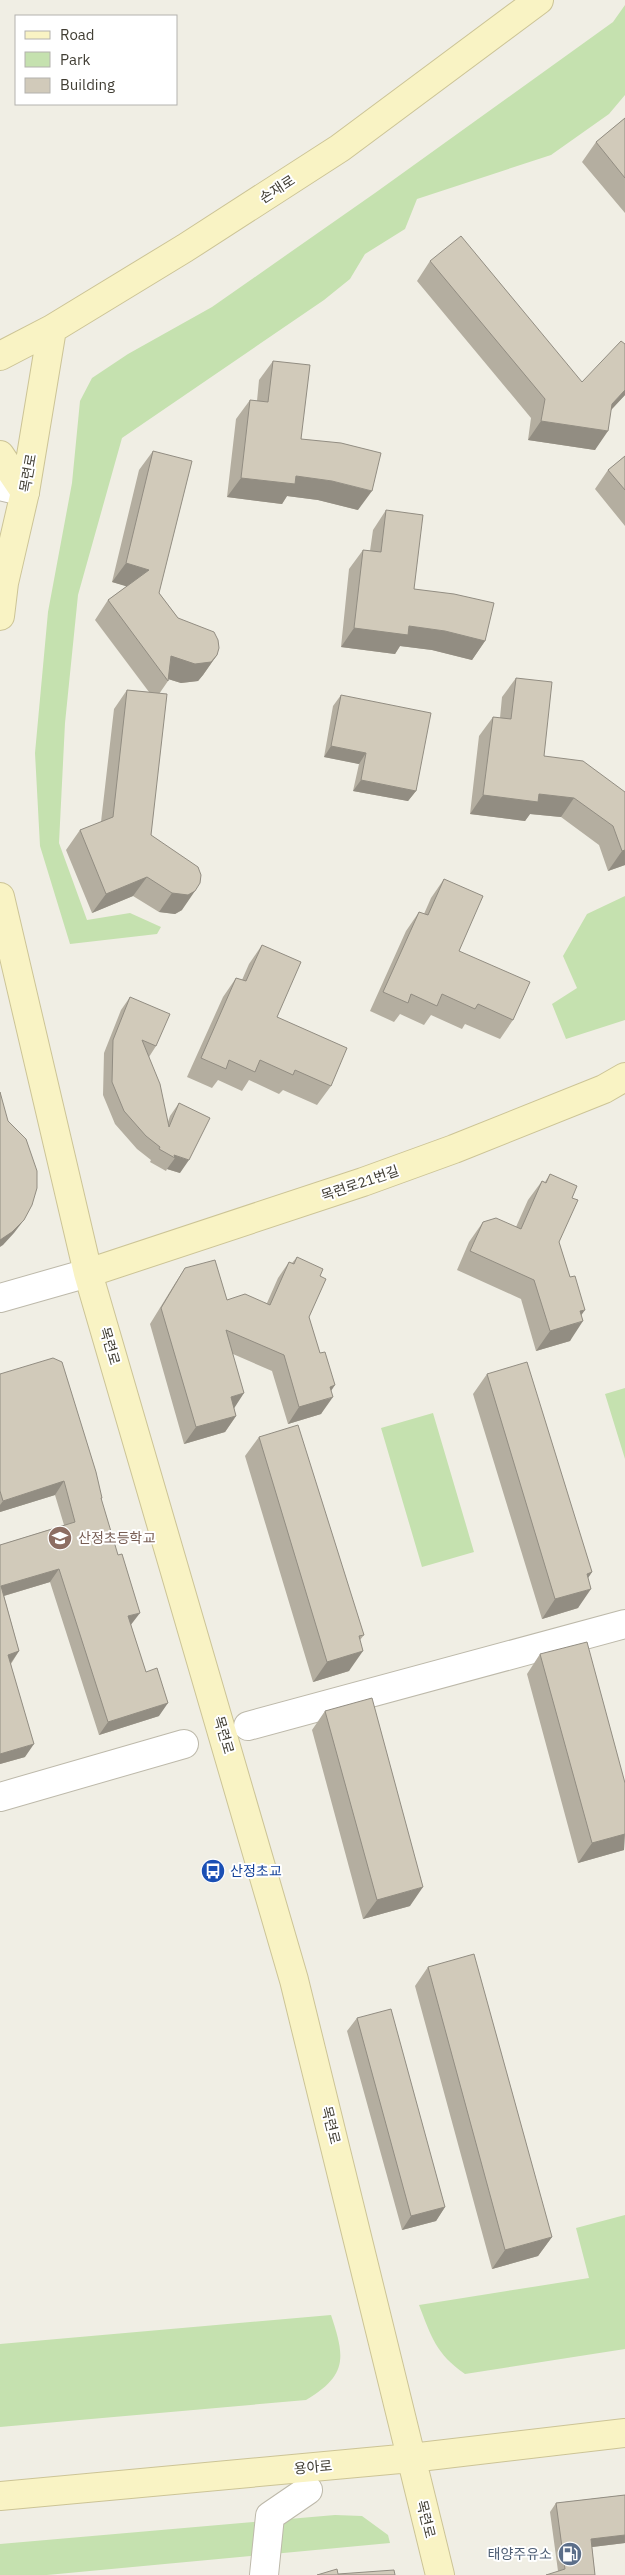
<svg xmlns="http://www.w3.org/2000/svg" width="625" height="2575" viewBox="0 0 625 2575" font-family="'IBM Plex Sans','Noto Sans KR',sans-serif">
<style>
.green{fill:#c5e1af}
.lines{fill:none;stroke-linecap:round;stroke-linejoin:round}
.street-casing{stroke:#bdb9aa;stroke-width:30}
.secondary-casing{stroke:#ccc496;stroke-width:30}
.street{stroke:#fff;stroke-width:28}
.secondary{stroke:#f9f3c4;stroke-width:28}
.wall{fill:#b4aea0}
.shaded-wall{fill:#928d82}
.building{fill:#d1caba;stroke:#928d82}
.labels{text-anchor:middle;stroke-width:4;stroke-linejoin:round;paint-order:stroke}
.street-label{font-size:14px;fill:#413e34;stroke:#fff}
.education-label{font-size:14px;fill:#785e54;stroke:#fff;text-anchor:start}
.transit-label{font-size:14px;fill:#164399;stroke:#fff;text-anchor:start}
.service-label{font-size:14px;fill:#4e5e75;stroke:#fff;text-anchor:end}
</style>
<rect width="100%" height="100%" fill="#f0eee4"/>
<path class="green" d="M625 5V95L609 114 551 155 417 199 405 229 365 254 350 279 324 300 122 438 78 595 65 723 59 843 87 920 130 913 161 927 157 934 70 944 40 846 35 753 48 612 72 483 80 401 92 378 128 354 212 307 375 193 613 22Z
M625 896V1020L566 1039 552 1004 577 988 563 956 587 914Z
M625 1388V1459L605 1394Z
M433 1413 474 1552 422 1567 381 1428Z
M625 2215V2349L465 2374C436 2354 431 2336 419 2305L589 2278 576 2228Z
M331 2315C345 2357 348 2375 306 2400L0 2427V2344Z
M335 2515 362 2516 388 2535 390 2543 47 2575H0V2544Z"/>
<g class="lines">
<g class="street-casing">
<path id="street" d="M0 486 25 492
M0 1298 88 1273
M248 1726 625 1624
M0 1797 184 1744
M264 2575 270 2516 308 2490"/>
</g>
<g class="secondary-casing">
<path id="secondary" d="M0 356 52 329 185 248 340 148 539 0
M0 455 25 492
M0 616 4 583 25 492 52 329
M0 897 88 1273 294 1980 440 2575
M88 1273 363 1182 454 1149 604 1089 625 1077
M0 2496 411 2458 625 2433"/>
</g>
<use href="#street" class="street"/>
<use href="#secondary" class="secondary"/>
</g>
<path class="wall" d="M625 118V213L582 162 596 142Z
M430 261 582 382 625 344V395L611 410 595 450 528 440 531 418 417 281Z
M273 361 301 439 358 510 318 500 287 496 282 504 227 497 236 419 250 400 257 401 259 380Z
M153 451 159 593 178 618 217 655 203 675 198 681 181 683 168 679V681L159 694 151 835 182 910 175 914 159 912 133 896 92 913 66 850 80 830 101 822 114 709 127 690 149 692 95 620 108 600 127 586 112 582 139 470Z
M625 456V526L595 489 608 470Z
M386 510 414 589 485 641 472 660 432 650 400 646 395 654 341 647 349 569 363 550 370 551 373 530Z
M516 678 544 756 625 792V865L608 871 599 845 561 817 530 814 525 821 470 814 479 736 493 717 500 718 502 697Z
M341 695 416 791 408 801 353 791 359 764 324 757 333 706Z
M444 879 459 951 513 1020 500 1039 465 1024 462 1029 431 1015 424 1025 400 1014 394 1022 370 1011 406 931 419 912 424 914 431 898Z
M262 945 277 1017 331 1086 317 1105 283 1090 279 1094 249 1080 242 1091 218 1080 212 1088 187 1077 223 997 236 978 242 980 249 964Z
M130 997 156 1046 149 1057 168 1122 170 1116 179 1103 180 1173 167 1169 166 1171 150 1162 151 1160 137 1149 115 1124 103 1095 104 1053 121 1010Z
M550 1174 572 1198 559 1242 581 1315 570 1341 536 1351 521 1299 457 1270 469 1242 483 1222 516 1227 528 1200 542 1181 545 1182Z
M297 1257 320 1276 309 1317 331 1391 321 1414 288 1424 272 1371 233 1354 234 1408 236 1416 225 1432 184 1444 150 1324 174 1285 185 1268 227 1300 267 1303 278 1278 289 1262 292 1263Z
M0 1374 102 1498 101 1500 131 1625 159 1716 99 1735 50 1582 4 1596 19 1651 11 1664 25 1757 0 1764V1545L64 1525 55 1495 0 1512Z
M487 1374 592 1572 588 1578 578 1608 542 1619 473 1394Z
M259 1437 364 1635 360 1640 349 1671 313 1682 245 1456Z
M540 1654 625 1783 624 1850 578 1863 527 1674Z
M325 1711 410 1906 363 1919 312 1730Z
M428 1967 552 2237 538 2256 492 2269 415 1986Z
M357 2018 445 2207 436 2221 402 2230 347 2031Z
M625 2495V2543L592 2547 595 2575 558 2571 550 2512 556 2503Z"/>
<path class="shaded-wall" d="M625 390V395L598 424 612 404Z
M541 421 608 431 595 450 528 440Z
M296 476 332 481 372 491 358 510 318 500 287 496 282 504 227 497 241 478Z
M126 563 149 570 135 589 112 582Z
M409 626 445 631 485 641 472 660 432 650 400 646 395 654 341 647 354 628Z
M217 655 203 675 198 681 181 683 165 678 171 656Z
M331 746 366 753 359 764 324 757Z
M361 780 416 791 408 801 353 791Z
M539 794 574 798 561 817 530 814 525 821 470 814 483 795Z
M625 850V865L608 871 622 851Z
M147 877 133 896 92 913 106 894Z
M195 891 182 910 175 914 159 912 172 893Z
M174 1155 189 1160 180 1173 167 1169 175 1158Z
M24 1220 14 1233 3 1245 0 1247V1240Z
M585 1310 575 1324 583 1321 570 1341 536 1351 550 1331 580 1311Z
M335 1385 325 1400 333 1397 321 1414 288 1424 299 1407 330 1387Z
M244 1393 233 1410 231 1397Z
M236 1416 225 1432 184 1444 196 1427Z
M64 1481 55 1495 0 1512V1505L3 1501Z
M59 1569 50 1582 0 1597 1 1586Z
M592 1572 579 1591 587 1574Z
M591 1589 578 1608 542 1619 555 1599Z
M140 1613 130 1626 128 1616Z
M19 1651 10 1664 8 1655Z
M363 1651 349 1671 313 1682 327 1662Z
M168 1703 159 1716 99 1735 108 1722Z
M34 1744 25 1757 0 1764V1754Z
M625 1834 624 1850 578 1863 592 1843Z
M423 1887 410 1906 363 1919 377 1900Z
M445 2207 436 2221 402 2230 411 2216Z
M552 2237 538 2256 492 2269 505 2250Z
M625 2535V2543L584 2548 591 2539Z"/>
<path class="building" d="M625 118V178L596 142Z
M461 236 582 382 621 341 625 344V390L612 404 608 431 541 421 545 399 430 261Z
M273 361 310 365 301 439 341 443 381 453 372 491 332 481 296 476 295 484 241 478 250 400 268 402Z
M153 451 192 461 159 593 178 618 214 632 218 640 219 648 217 655 211 662 195 664 171 656 168 681 108 600 149 570 126 563Z
M625 456V490L608 470Z
M386 510 423 515 414 589 454 594 494 603 485 641 445 631 409 626 408 635 354 628 363 550 381 552Z
M516 678 552 682 544 756 583 761 625 792V850L622 851 613 826 574 798 539 794 538 802 483 795 493 717 511 719Z
M127 690 167 694 151 835 198 867 201 875 200 883 195 891 188 895 172 893 147 877 106 894 80 830 113 817Z
M341 695 431 713 416 791 361 780 366 753 331 746Z
M444 879 483 896 459 951 530 982 513 1020 478 1004 475 1009 442 994 437 1006 411 994 408 1003 383 992 419 912 428 915Z
M262 945 301 962 277 1017 347 1048 331 1086 295 1070 293 1075 260 1060 255 1072 229 1060 226 1069 201 1058 236 978 246 981Z
M130 997 170 1014 156 1046 142 1040 160 1084 169 1127 179 1103 210 1118 189 1160 174 1155 175 1158 159 1149 160 1147 146 1136 124 1111 112 1082 113 1040Z
M0 1092 8 1121 26 1139 37 1171V1188L32 1205 24 1220 12 1232 0 1240Z
M550 1174 577 1186 572 1198 578 1200 559 1242 570 1277 575 1276 585 1310 580 1311 583 1321 550 1331 534 1280 470 1251 483 1222 496 1218 521 1229 542 1181 546 1183Z
M297 1257 323 1269 320 1276 326 1279 309 1317 320 1353 325 1352 335 1385 330 1387 333 1397 299 1407 284 1355 226 1330 244 1393 231 1397 236 1416 196 1427 161 1308 185 1268 215 1260 227 1300 245 1294 270 1305 289 1262 294 1264Z
M53 1358 62 1362 96 1472 102 1498H101L118 1555 122 1554 140 1613 128 1616 146 1672 157 1668 168 1703 108 1722 59 1569 1 1586 19 1651 8 1655 34 1744 0 1754V1545L75 1522 64 1481 3 1501 0 1491V1374Z
M527 1362 592 1572 587 1574 591 1589 555 1599 487 1374Z
M298 1425 364 1635 359 1636 363 1651 327 1662 259 1437Z
M587 1642 625 1783V1834L592 1843 540 1654Z
M372 1698 423 1887 377 1900 325 1711Z
M474 1954 552 2237 505 2250 428 1967Z
M391 2009 445 2207 411 2216 357 2018Z
M625 2495V2535L591 2539 595 2575H546L565 2569 556 2503Z
M337 2569 338 2574 394 2570 395 2575H317Z"/>
<defs>
<g id="school-disc" transform="scale(1.25)"><circle r="9.5" fill="#8d6e63" stroke="#fff"/><path d="M0-5L7-2L0 1L-7-2ZM-4 1L0 2.5L4 1V4Q0 6-4 4Z" fill="#fff"/></g>
<g id="bus-disc" transform="scale(1.25)"><circle r="9.5" fill="#1a4fb4" stroke="#fff"/><path d="M-5-6H5V4H4V6H2V4H-2V6H-4V4H-5ZM-3.5-4V0h7V-4ZM-3.5 1.2v1.5H-2V1.2ZM2 1.2v1.5H3.5V1.2Z" fill="#fff"/></g>
<g id="fuel-disc" transform="scale(1.25)"><circle r="9.5" fill="#5c6f8a" stroke="#fff"/><path d="M-5.5-6h7V0h2V4h1.3V-2.5L3-4.5l.8-.8L6-3V5H2.5V1h-1V6h-7ZM-4.2-4.7v3.2H.2V-4.7Z" fill="#fff"/></g>
</defs>
<g fill-rule="evenodd">
<use href="#school-disc" x="60" y="1538"/>
<use href="#bus-disc" x="213" y="1871"/>
<use href="#fuel-disc" x="570" y="2554"/>
</g>
<g class="labels">
<g class="street-label">
<text transform="translate(277 189) rotate(-33)" y="5">손재로</text>
<text transform="translate(28 473) rotate(-80)" y="5">목련로</text>
<text transform="translate(360 1183) rotate(-19)" y="5">목련로21번길</text>
<text transform="translate(110 1346) rotate(74)" y="5">목련로</text>
<text transform="translate(224 1735) rotate(74)" y="5">목련로</text>
<text transform="translate(331 2125) rotate(76)" y="5">목련로</text>
<text transform="translate(313 2467) rotate(-5)" y="5">용아로</text>
<text transform="translate(426 2519) rotate(76)" y="5">목련로</text>
</g>
<g class="education-label">
<text x="78" y="1543">산정초등학교</text>
</g>
<g class="transit-label">
<text x="230" y="1876">산정초교</text>
</g>
<g class="service-label">
<text x="552" y="2559">태양주유소</text>
</g>
</g>
<rect x="15" y="15" width="162" height="90" fill="#ffffff" stroke="#b3b2ae"/>
<rect x="25" y="31" width="25" height="8" fill="#f9f3c4" stroke="#b3b2ae"/>
<text x="60" y="40" font-size="15" fill="#413e34">Road</text>
<rect x="25" y="52" width="25" height="15" fill="#c5e1af" stroke="#b3b2ae"/>
<text x="60" y="65" font-size="15" fill="#413e34">Park</text>
<rect x="25" y="78" width="25" height="15" fill="#d1caba" stroke="#b3b2ae"/>
<text x="60" y="90" font-size="15" fill="#413e34">Building</text>
</svg>
